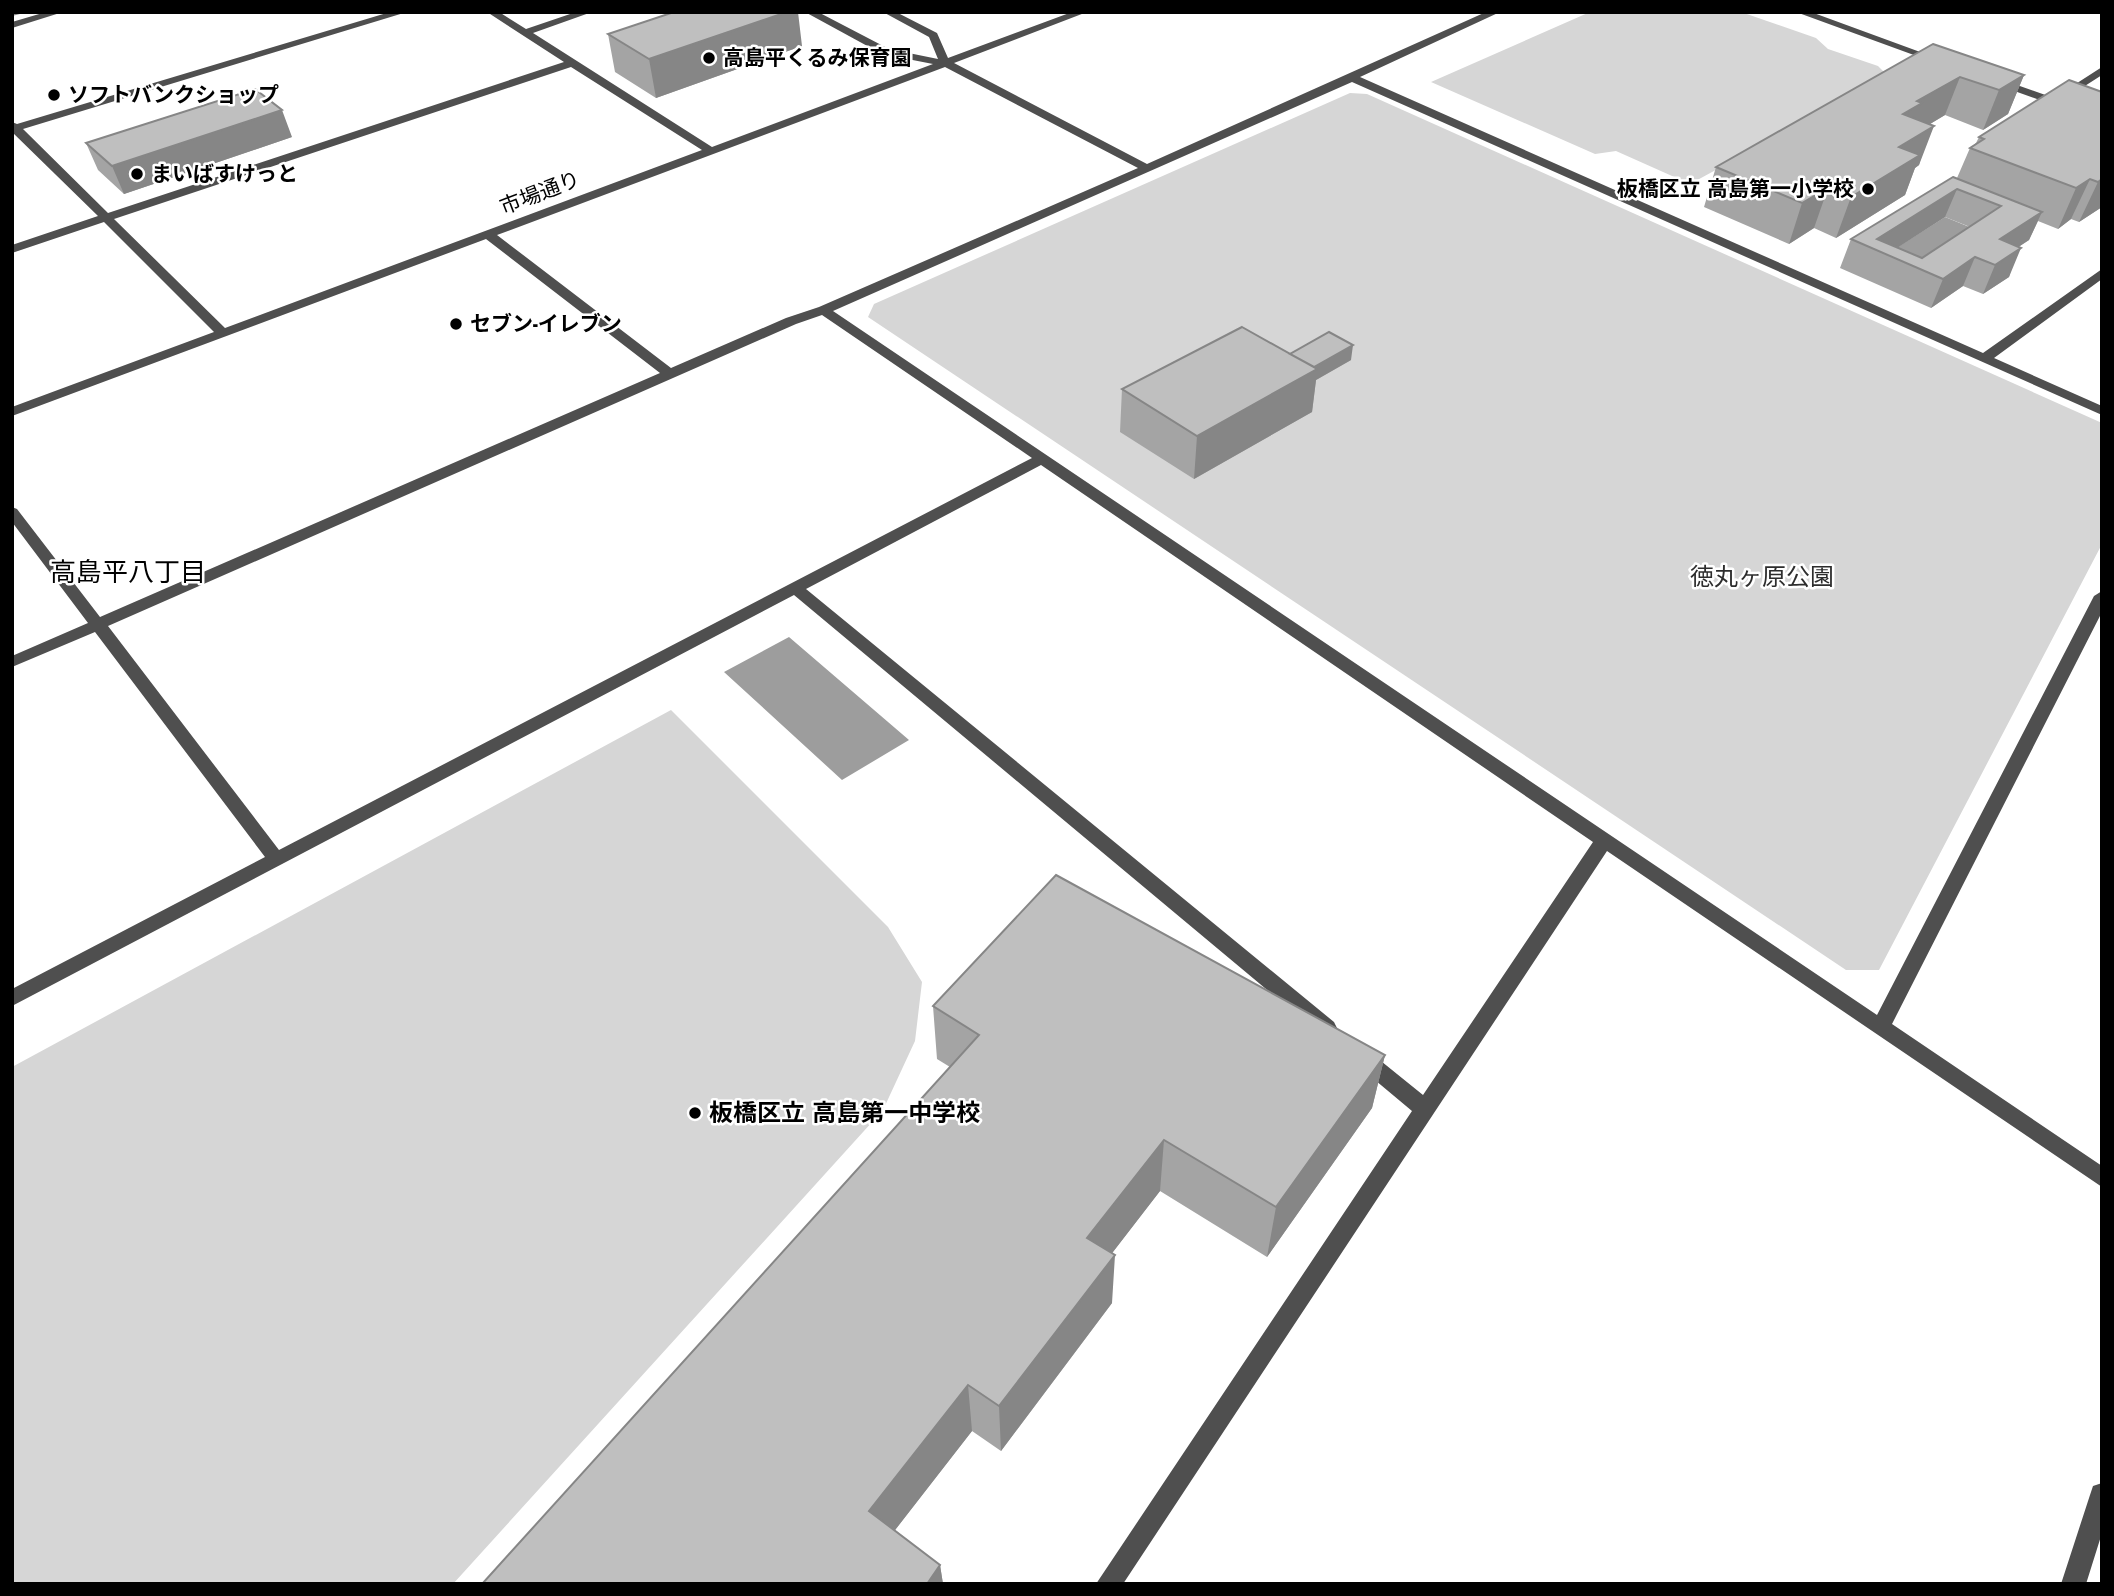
<svg xmlns="http://www.w3.org/2000/svg" width="2114" height="1596" viewBox="0 0 2114 1596" font-family="Jost,'Noto Sans JP',sans-serif">
<style>
.green{fill:#d6d6d6}
.water{fill:#9d9d9d}
.lines{fill:none;stroke-linecap:round;stroke-linejoin:round}
.minor{fill:#4f4f4f;fill-rule:evenodd}
.wall{fill:#a4a4a4;fill-rule:evenodd}
.shaded-wall{fill:#868686}
.building{fill:#bfbfbf;stroke:#868686;stroke-width:2;fill-rule:evenodd}
.poi-dot{fill:#000;stroke:#fff;stroke-width:2.5}
.labels{text-anchor:middle;stroke-width:5;stroke-linejoin:round;paint-order:stroke}
.far-poi-label{font-size:21px;font-weight:bold;fill:#000;stroke:#fff;text-anchor:start}
.far-street-label{font-size:21px;fill:#000;stroke:#fff}
.park-label{font-size:24px;fill:#2d2d2d;stroke:#fff}
.poi-label{font-size:24px;font-weight:bold;fill:#000;stroke:#fff;text-anchor:start}
.neighbourhood-label{font-size:26px;fill:#000;stroke:#fff}
</style>
<rect width="100%" height="100%" fill="#fff"/>
<path class="green" d="M1590 12H1741L1816 38 1828 49 1878 66 1888 76 1690 184 1616 151 1595 154 1431 82Z
M1350 93 1367 94 2102 423V544L1879 970H1846L868 317 874 304Z
M671 710 888 927 922 982 915 1041 883 1110 453 1584H12V1067Z"/>
<path class="water" d="M1945 217 1989 235 1911 287 1866 267Z
M789 637 909 740 842 780 724 672Z"/>
<g class="lines">
<path class="minor" d="M46 12H63L12 28V22Z
M390 12H407L23 129 108 213 564 62 487 12H499L526 29 576 12H592L533 33 712 147 933 64 882 54 805 12H818L889 49 938 59 929 37 883 12H896L937 33 948 58 1072 12H1087L954 63 1147 164 1486 12H1500L1360 77 1983 353 2102 269V279L1994 358 2102 406V415L1352 82 833 311 1877 1015 2094 596 2102 591V612L1892 1024 2102 1166V1187L1607 851 1123 1584H1096L1412 1111 1357 1065 1354 1059 1357 1053 1364 1051 1371 1053 1423 1095 1593 842 1041 465 806 589 1334 1022 1337 1028 1334 1034 1327 1036 1320 1034 794 595 12 1006V989L265 857 95 632 12 667V656L88 623 12 522V507L17 509 100 617 660 373 486 239 12 416V407L214 332 104 222 12 253V245L98 216 12 132V122L17 124ZM571 67 702 150 225 328 114 219ZM945 67 1138 168 819 307 786 318 671 368 497 235ZM822 315 1032 458 279 850 108 626 796 324Z
M1796 12H1811L1942 60 1933 62Z
M2102 67V75L2066 98 2057 96Z
M1992 79H2000L2102 115V122L1992 83Z
M2102 1483V1533L2086 1584H2061L2090 1495 2093 1486Z"/>
</g>
<path class="wall" d="M608 34 802 46 656 98 615 72Z
M1933 44 2024 75 2008 114 1983 130 1945 115 1930 124 1919 165 1915 168 1905 195 1836 238 1814 228 1789 244 1704 207 1716 167Z
M2102 92V207L2079 222 2071 219 2058 229 2038 221 2029 240 2018 247 2009 277 1983 294 1963 286 1931 308 1840 268 1851 239 1957 178 1970 148 1976 143 1979 137ZM1945 217 1970 227 1922 258 1897 248Z
M292 137 124 194 98 170 86 143Z
M1290 354 1351 360 1316 380 1312 412 1194 479 1120 432 1122 389Z
M933 1006 1385 1055 1372 1108 1267 1257 1160 1191 1112 1253V1303L1001 1451 972 1431 895 1530 940 1565 943 1584H482L950 1067 937 1059Z"/>
<path class="shaded-wall" d="M12 12H28L12 16Z
M787 12H798L802 46 656 98 649 59Z
M2024 75 2008 114 1983 130 1999 90Z
M1960 77 1945 115 1910 136 1934 126 1919 165 1915 168 1905 195 1836 238 1851 197 1903 114 1917 101Z
M282 110 292 137 124 194 112 166Z
M2090 179 2071 219 2058 229 2076 188Z
M2102 179V207L2079 222 2098 182Z
M1828 188 1814 228 1789 244 1802 203Z
M1957 189 1945 217 1886 255 1877 239Z
M2042 212 2029 240 1993 264 2000 239Z
M2021 248 2009 277 1983 294 1995 265Z
M1975 257 1963 286 1931 308 1943 279Z
M1353 345 1351 360 1316 380 1312 412 1194 479 1197 436Z
M1385 1055 1372 1108 1267 1257 1276 1207Z
M1164 1140 1160 1191 1086 1287 1087 1238Z
M1115 1255 1112 1303 1001 1451 999 1406Z
M968 1385 972 1431 878 1552 869 1511Z
M940 1565 943 1584H927Z"/>
<path class="building" d="M674 12H787L649 59 608 34Z
M1933 44 2024 75 1999 90 1960 77 1917 101 1922 103 1903 114 1934 126 1899 147 1920 155 1851 197 1828 188 1802 203 1716 167Z
M2069 80 2102 92V179L2098 182 2090 179 2076 188 1970 148 1984 139 1979 137Z
M255 89 282 110 112 166 86 143Z
M1953 177 2042 212 2000 239 2021 248 1995 265 1975 257 1943 279 1851 239ZM1957 189 2001 206 1922 258 1877 239Z
M1242 327 1317 369 1197 436 1122 389Z
M1329 332 1353 345 1314 367 1290 354Z
M1056 875 1385 1055 1276 1207 1164 1140 1087 1238 1115 1255 999 1406 968 1385 869 1511 940 1565 927 1584H482L979 1035 933 1006Z"/>
<g class="poi-dot">
<circle cx="709" cy="58" r="7"/>
<circle cx="54" cy="95" r="7"/>
<circle cx="137" cy="174" r="7"/>
<circle cx="1868" cy="189" r="7"/>
<circle cx="456" cy="324" r="7"/>
<circle cx="695" cy="1113" r="7"/>
</g>
<g class="labels">
<g class="far-poi-label">
<text x="723" y="65">高島平くるみ保育園</text>
<text x="68" y="102">ソフトバンクショップ</text>
<text x="151" y="181">まいばすけっと</text>
<text x="1854" y="196" text-anchor="end">板橋区立 高島第一小学校</text>
<text x="470" y="331">セブン-イレブン</text>
</g>
<g class="far-street-label">
<text transform="translate(540 193) rotate(-21)" y="7">市場通り</text>
</g>
<g class="park-label">
<text x="1762" y="585">徳丸ヶ原公園</text>
</g>
<g class="poi-label">
<text x="709" y="1121">板橋区立 高島第一中学校</text>
</g>
<g class="neighbourhood-label">
<text x="128" y="581">高島平八丁目</text>
</g>
</g>
<rect width="2114" height="1596" fill="none" stroke="#000000" stroke-width="28"/>
</svg>
